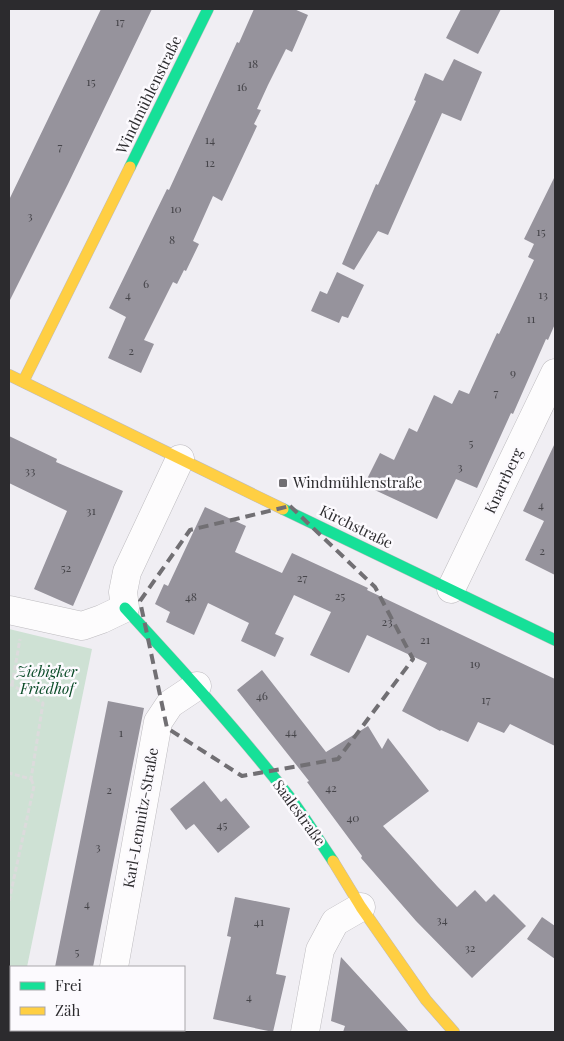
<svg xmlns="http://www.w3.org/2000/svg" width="564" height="1041" viewBox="0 0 564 1041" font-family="'Playfair Display',serif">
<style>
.green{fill:#cee1d4}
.building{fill:#96939c}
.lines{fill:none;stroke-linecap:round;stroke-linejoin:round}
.street-casing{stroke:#bdbbbf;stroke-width:29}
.fast-casing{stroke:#bdbbbf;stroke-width:12}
.slow-casing{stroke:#bdbbbf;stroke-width:12}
.path{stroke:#dcdbdc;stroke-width:3;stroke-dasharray:5 2.5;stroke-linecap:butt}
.street{stroke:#fdfcfd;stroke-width:28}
.fast{stroke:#16e098;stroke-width:11}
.slow{stroke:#ffcf43;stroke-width:11}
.marked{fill:none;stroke:#716f73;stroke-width:4;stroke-dasharray:10 6;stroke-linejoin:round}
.poi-dot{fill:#716f73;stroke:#fcfafe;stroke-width:2}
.labels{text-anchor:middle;stroke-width:5;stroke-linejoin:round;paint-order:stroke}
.number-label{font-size:12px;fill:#46454a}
.street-label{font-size:15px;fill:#2c2b2e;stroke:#fcfafe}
.poi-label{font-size:15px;fill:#2c2b2e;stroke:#fcfafe;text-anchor:start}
.park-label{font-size:15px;font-style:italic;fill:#074925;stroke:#fcfafe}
</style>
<rect width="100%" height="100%" fill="#f0eef3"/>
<path class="green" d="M9 629 92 649 27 967H11V1030H14V1032H9Z"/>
<path class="building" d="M101 9H152L68 184 9 302V200Z
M254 9H294L308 15 292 52 286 49 268 85 257 109 261 110 254 124 257 126 222 201 213 196 193 241 199 244 186 271 184 270 177 284 173 282 144 340 154 344 141 373 108 358 126 317 109 308 167 189 169 190 237 42 239 43Z
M461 9H501L478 54 446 38Z
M454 59 482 72 461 121 442 113 388 235 378 231 354 270 342 264 376 184 378 185 416 101 414 100 425 73 443 81Z
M555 176V324L548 340 546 339 513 414 511 413 477 488 456 479 437 519 364 485 380 453 394 460 409 428 417 432 434 395 452 404 459 390 469 394 497 333 499 334 534 260 528 257 534 244 524 239Z
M337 272 364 285 348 318 342 316 339 323 311 311 320 291 327 294Z
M9 436 57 459 56 462 123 491 73 606 34 589 67 511 9 483Z
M555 443V575L525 560 544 521 523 511Z
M205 507 246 526 235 552 282 573 292 553 368 588 367 590 555 679V746L510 724 504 733 478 722 468 742 441 730 440 731 402 711 427 663 367 635 349 673 310 655 331 612 294 595 275 634 284 638 275 657 241 641 249 623 208 603 194 635 166 622 170 612 155 604 164 584 168 586Z
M262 670 326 752 368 726 382 749 388 738 429 791 383 826 437 886 457 907 475 890 486 902 494 894 526 926 472 978 416 921 361 858 362 856 307 782 309 781 237 690Z
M108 701 144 708 99 936 93 967H55Z
M204 781 221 802 226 798 250 827 218 853 194 824 186 830 170 809Z
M235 897 290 908 276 974 286 976 273 1032 213 1019 231 937 227 936Z
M542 917 555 926V959L527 939Z
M341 957 374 993 409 1032H343L345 1026 331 1021Z"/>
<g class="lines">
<g class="street-casing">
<path id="street" d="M451 589 555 373
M9 610 82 626 102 619 125 608 123 592 127 572 180 459
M114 967 158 722 170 704 197 686
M102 1032V1030
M305 1032 320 950 335 922 361 907"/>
</g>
<g class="fast-casing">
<path id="fast" d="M130 167 208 9
M283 509 555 640
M125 608C181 669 237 730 288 795 304 816 318 839 333 861"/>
</g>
<g class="slow-casing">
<path id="slow" d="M9 375 283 509
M23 382 130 167
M333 861 361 907 426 1000 454 1032"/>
</g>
<path class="path" d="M9 685H12L43 703 31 779 9 773
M12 685 20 639
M9 901 34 786 31 779"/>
<use href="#street" class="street"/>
<use href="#fast" class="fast"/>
<use href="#slow" class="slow"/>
</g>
<path class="marked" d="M290 506 375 587 413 659 338 759 242 776 167 728 140 601 190 530Z"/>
<rect class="poi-dot" x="278" y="478" width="10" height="10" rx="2.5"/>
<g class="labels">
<g class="number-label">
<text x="120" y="26">17</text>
<text x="253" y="68">18</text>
<text x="91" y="86">15</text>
<text x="242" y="91">16</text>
<text x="210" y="144">14</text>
<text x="60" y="151">7</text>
<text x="210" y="167">12</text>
<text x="176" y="213">10</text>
<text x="30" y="220">3</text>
<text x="541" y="236">15</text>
<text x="172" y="244">8</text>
<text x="146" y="288">6</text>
<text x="128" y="299">4</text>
<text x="543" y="299">13</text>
<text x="531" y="323">11</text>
<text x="131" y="355">2</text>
<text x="513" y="377">9</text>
<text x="496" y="397">7</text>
<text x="471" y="447">5</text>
<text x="460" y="471">3</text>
<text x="30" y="475">33</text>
<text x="541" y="509">4</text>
<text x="91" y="515">31</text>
<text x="542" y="555">2</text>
<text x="66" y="572">52</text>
<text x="302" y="582">27</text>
<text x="340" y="600">25</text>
<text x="191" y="601">48</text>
<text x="387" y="626">23</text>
<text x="425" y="644">21</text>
<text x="475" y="668">19</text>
<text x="262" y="700">46</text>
<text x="486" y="704">17</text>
<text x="291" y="736">44</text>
<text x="121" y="737">1</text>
<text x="331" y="792">42</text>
<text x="109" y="794">2</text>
<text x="353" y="822">40</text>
<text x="222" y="829">45</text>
<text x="98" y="851">3</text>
<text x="87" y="908">4</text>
<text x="442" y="924">34</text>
<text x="259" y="926">41</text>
<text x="470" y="952">32</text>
<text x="77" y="956">5</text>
<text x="249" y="1001">4</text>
</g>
<g class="street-label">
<text transform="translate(149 95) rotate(-64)" y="5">Windmühlenstraße</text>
<text transform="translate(504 481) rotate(-65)" y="5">Knarrberg</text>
<text transform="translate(356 527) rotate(26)" y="5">Kirchstraße</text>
<text transform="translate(299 813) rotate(54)" y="5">Saalestraße</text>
<text transform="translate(141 818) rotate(-80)" y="5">Karl-Lemnitz-Straße</text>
</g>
<g class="poi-label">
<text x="293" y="488">Windmühlenstraße</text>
</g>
<g class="park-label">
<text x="47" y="677">Ziebigker<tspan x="47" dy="17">Friedhof</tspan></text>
</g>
</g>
<rect width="564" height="1041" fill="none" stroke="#2c2b2e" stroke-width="20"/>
<rect x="10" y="966" width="175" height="65" fill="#fcfafe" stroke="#a9a7ab"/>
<rect x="20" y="982" width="25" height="8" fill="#16e098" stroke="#a9a7ab"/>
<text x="55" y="991" font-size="15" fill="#2c2b2e">Frei</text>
<rect x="20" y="1007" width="25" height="8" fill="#ffcf43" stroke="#a9a7ab"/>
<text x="55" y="1016" font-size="15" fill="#2c2b2e">Zäh</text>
</svg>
